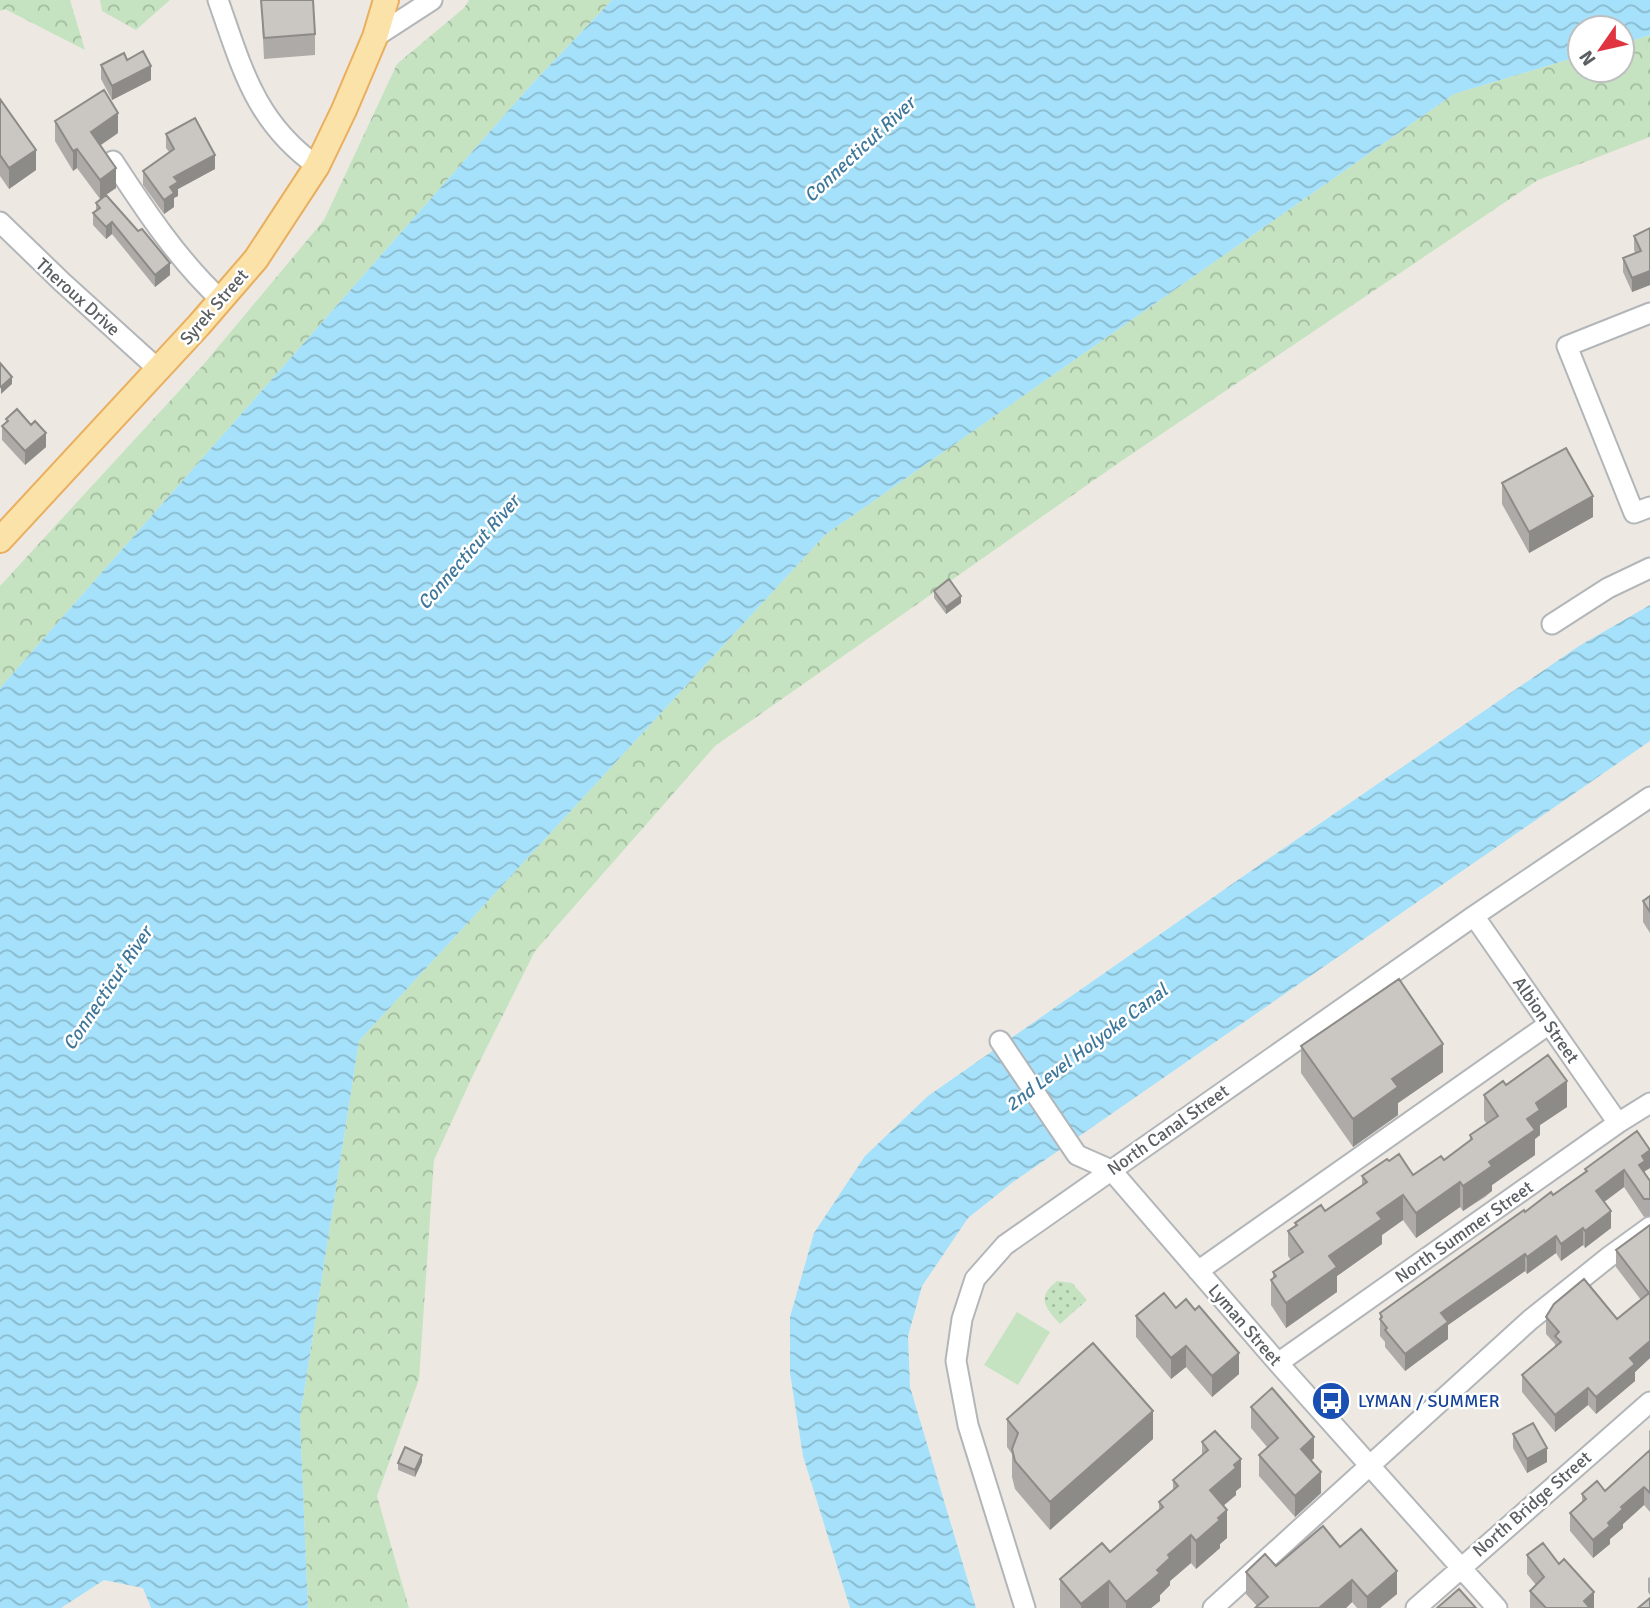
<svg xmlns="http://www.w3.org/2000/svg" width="1650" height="1608" viewBox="0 0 1650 1608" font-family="Signika,sans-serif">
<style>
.grass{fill:#c5e3c0}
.forest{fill:url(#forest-crowns)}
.park{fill:url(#park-dots)}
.water{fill:url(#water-waves)}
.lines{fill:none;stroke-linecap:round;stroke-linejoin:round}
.minor-casing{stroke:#b3b6b9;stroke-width:23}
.major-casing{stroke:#e9ae5e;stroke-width:28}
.minor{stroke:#fff;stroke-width:19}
.major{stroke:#fae2a9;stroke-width:24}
.wall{fill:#aeaaa7}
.shaded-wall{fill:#8d8b88}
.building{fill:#cac6c2;stroke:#8d8b88;stroke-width:2}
.labels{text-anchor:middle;stroke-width:5;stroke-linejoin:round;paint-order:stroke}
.street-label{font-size:18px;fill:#5b5f62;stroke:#fff}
.transit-label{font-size:18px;fill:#164399;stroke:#fff;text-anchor:start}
.water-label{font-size:19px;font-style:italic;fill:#3e779a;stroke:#fff}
</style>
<defs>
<pattern id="forest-crowns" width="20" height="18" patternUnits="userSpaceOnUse" patternTransform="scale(1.75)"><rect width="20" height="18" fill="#c5e3c0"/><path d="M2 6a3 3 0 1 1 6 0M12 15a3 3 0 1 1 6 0" fill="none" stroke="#a3bb9f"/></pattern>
<pattern id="park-dots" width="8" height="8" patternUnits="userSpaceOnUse" patternTransform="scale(1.75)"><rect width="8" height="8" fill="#c5e3c0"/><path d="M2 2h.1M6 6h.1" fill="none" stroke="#a3bb9f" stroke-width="1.8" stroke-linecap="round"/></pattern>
<pattern id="water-waves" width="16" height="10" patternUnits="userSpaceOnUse" patternTransform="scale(1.75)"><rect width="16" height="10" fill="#a5e1fa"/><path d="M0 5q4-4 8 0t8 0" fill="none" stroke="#89bace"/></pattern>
</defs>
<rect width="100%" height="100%" fill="#ede9e2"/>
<path class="grass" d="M1017 1312 1050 1332 1018 1385 984 1365Z"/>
<path class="forest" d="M0 0H70L85 50 5 9 0 11Z
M100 0H170L136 30 102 11Z
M469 0H612L530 86 0 688V586L203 365 324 220 397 64 464 8Z
M1650 35V137L1538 180 1117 464 715 746 535 951 474 1073 434 1160 419 1379 377 1496 409 1608H308L300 1418 359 1041 825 535 1454 94 1580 56V70H1622V44Z"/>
<path class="park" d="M1057 1281 1072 1283 1087 1300 1060 1324C1045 1308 1036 1297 1057 1281Z"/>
<path class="water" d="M612 0H1650V35L1622 44V28H1580V56L1454 94 825 535 359 1041 300 1418 308 1608H151L143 1588 104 1580 61 1608H0V688L530 86Z
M1650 605V741L1013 1182 968 1218 922 1286 908 1336 910 1387 976 1608H850L803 1456 790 1373V1317L814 1233 865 1156 928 1096 1268 859 1579 646Z"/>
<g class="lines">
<g class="minor-casing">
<path id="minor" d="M218 0C242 68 255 122 317 166
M375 37 432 0
M113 161C145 210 178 260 221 300
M0 222 62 282 158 369
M1650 313 1567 346 1634 513 1650 507
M1552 624 1608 588 1650 568
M1474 916 1618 1123
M1000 1041 1077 1155 1111 1170 1278 1363 1497 1608
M1198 1271 1549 1024
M1278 1363 1618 1123 1650 1103
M1025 1608 968 1425 956 1361 962 1319 975 1279 1005 1245 1474 916 1650 797
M1213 1608 1530 1320 1610 1256 1650 1227
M1416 1608 1650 1402"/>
</g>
<g class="major-casing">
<path id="major" d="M0 540 199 325 256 259 317 166 344 110 375 37 386 0"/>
</g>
<use href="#minor" class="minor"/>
<use href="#major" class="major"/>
</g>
<path class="wall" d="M261 0 315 34V55L264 59Z
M127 60 151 80 112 100 101 79V65Z
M0 99 36 170 9 189 0 176Z
M55 121 118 133 100 145 116 188 100 199 77 168 73 171 55 141Z
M166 134 215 169 178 189V196L174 198V207L164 214 143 185V171L169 152 166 148Z
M96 203 170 275 155 287 112 234 106 239 93 225V213L96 211Z
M1650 228V285L1632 292 1623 272V258L1635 253 1634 249V236Z
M6 419 46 447 25 465 2 440V426L6 423Z
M1502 483 1593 517 1529 553 1502 504Z
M934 591 961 603 946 614 934 598Z
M1650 896V933L1643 922V901Z
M1301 1046 1443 1072 1398 1103V1115L1353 1147 1301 1073Z
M1506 1085 1567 1107 1540 1125V1135L1535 1139V1155L1492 1185V1191L1485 1197 1463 1211 1460 1207 1416 1238 1403 1220 1382 1235V1244L1337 1276V1292L1286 1328 1271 1305V1280L1273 1278V1272L1291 1260 1288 1256V1231L1295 1226V1223L1325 1211 1362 1185V1176L1389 1161 1413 1175 1444 1160 1470 1141V1135L1487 1124 1484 1120V1095Z
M1650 1150V1168L1645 1171V1174L1650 1181V1216L1644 1217 1624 1187 1604 1202 1611 1228 1585 1248 1583 1245 1561 1261 1556 1253 1527 1274 1525 1271 1448 1325V1339L1405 1371 1385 1347V1342L1380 1336V1313L1525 1212 1553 1195 1585 1172V1169Z
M1650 1225V1358L1635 1372V1381L1596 1414 1588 1405 1555 1432 1522 1392V1375L1555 1347V1344L1546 1334V1317L1617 1319 1641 1300 1616 1267V1250Z
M1176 1308 1239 1374 1212 1397 1186 1367 1171 1379 1136 1337V1316Z
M1251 1407 1314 1458 1311 1461 1321 1493 1295 1517 1259 1476V1455L1267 1447 1251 1428Z
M1007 1419 1153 1439 1050 1530 1015 1489 1012 1477V1454L1007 1447Z
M1650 1430V1450L1649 1449V1431Z
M1513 1434 1547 1462 1527 1473 1513 1448Z
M1202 1442 1241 1487 1236 1491V1495L1223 1506 1227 1538 1220 1544V1548L1196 1569 1191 1563 1170 1581V1585L1160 1595V1601L1151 1608H1060V1579L1110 1552 1159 1510V1502L1173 1490V1480L1202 1455Z
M1650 1450V1512L1644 1505 1623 1524V1528L1610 1539V1544L1593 1558 1570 1531V1513L1582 1503V1494L1605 1491Z
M422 1462 415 1477 398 1470V1463Z
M1340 1547 1397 1594 1380 1608H1357L1352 1602 1346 1608H1255L1257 1606 1246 1594V1572L1276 1566Z
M1527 1555 1594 1608H1530V1591L1536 1585 1527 1574Z
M1650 1577V1595L1648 1592V1578Z"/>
<path class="shaded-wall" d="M151 66V80L112 100V86Z
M118 113V133L91 152V132Z
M77 149V168L73 171V151Z
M36 150V170L9 189V168Z
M215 155V169L178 189V196L174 198V207L164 214V200L174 177Z
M116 168V188L100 199V180Z
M112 222V234L106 239V227Z
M170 263V275L155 287V275Z
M1650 271V285L1632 292V278Z
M12 377V384L1 394V387Z
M46 433V447L25 465V451Z
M1593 496V517L1529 553V532Z
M961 596V603L946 614V607Z
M1443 1044V1072L1398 1103V1115L1353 1147V1119L1392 1079Z
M1567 1081V1107L1540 1125V1135L1535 1139V1155L1492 1185V1191L1463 1211V1186L1489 1162 1527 1119 1536 1103Z
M1650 1151V1168L1645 1171V1178L1639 1165 1642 1156Z
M1624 1170V1187L1596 1208V1191Z
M1460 1182V1207L1416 1238V1213Z
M1403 1195V1220L1382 1235V1244L1337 1276V1292L1286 1328V1303L1329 1256 1377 1213Z
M1611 1211V1228L1585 1248V1231Z
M1583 1228V1245L1561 1261V1244Z
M1556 1236V1253L1527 1274V1257Z
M1525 1254V1271L1448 1325V1339L1405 1371V1354L1441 1313Z
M1650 1341V1358L1635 1372V1381L1596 1414V1397L1630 1358Z
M1186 1346V1367L1171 1379V1358Z
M1239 1353V1374L1212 1397V1376Z
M1588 1388V1405L1555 1432V1415Z
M1153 1411V1439L1050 1530V1502Z
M1314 1437V1458L1301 1470V1449Z
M1547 1448V1462L1527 1473V1459Z
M422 1455V1462L415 1477V1470Z
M1241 1459V1487L1236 1491V1495L1210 1517V1490Z
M1321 1472V1493L1295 1517V1496Z
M1644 1487V1505L1623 1524V1528L1610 1539V1544L1593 1558V1540L1621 1507Z
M1227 1510V1538L1220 1544V1548L1196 1569V1541Z
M1191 1535V1563L1170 1581V1585L1160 1595V1601L1151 1608H1126V1602L1157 1570 1168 1555Z
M1397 1571V1594L1380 1608H1367V1597Z
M1352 1580V1602L1346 1608H1319Z
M1109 1581V1608H1081V1604Z
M1594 1592V1608H1584V1601Z"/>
<path class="building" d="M261 0H313L315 34 264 38Z
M143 51 151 66 112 86 101 65 124 53 127 60Z
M104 90 118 113 91 132 116 168 100 180 77 149 73 151 55 121Z
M0 99 36 150 9 168 0 155Z
M195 118 215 155 174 177 178 182 170 187 174 193 164 200 143 171 174 149 166 134Z
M106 195 138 231 142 229 170 263 155 275 112 222 106 227 93 213 100 208 96 203Z
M1650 228V271L1632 278 1623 258 1641 251 1634 236Z
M0 363 12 377 1 387 0 386Z
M17 409 31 425 35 421 46 433 25 451 2 426 8 421 6 419Z
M1566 448 1593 496 1529 532 1502 483Z
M949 579 961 596 946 607 934 591Z
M1650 896V912L1643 901Z
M1399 979 1443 1044 1392 1079 1398 1087 1353 1119 1301 1046Z
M1548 1055 1567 1081 1536 1103 1540 1110 1527 1119 1535 1130 1489 1162 1492 1166 1485 1171 1463 1186 1460 1182 1416 1213 1403 1195 1377 1213 1382 1219 1329 1256 1337 1267 1286 1303 1271 1280 1276 1276 1273 1272 1303 1252 1288 1231 1297 1225 1295 1223 1321 1205 1325 1211 1367 1182 1362 1176 1387 1159 1389 1161 1399 1154 1413 1175 1441 1156 1444 1160 1472 1139 1470 1135 1498 1116 1484 1095 1503 1081 1506 1085Z
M1637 1131 1650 1150 1642 1156 1645 1161 1639 1165 1650 1181V1199H1644L1624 1170 1596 1191 1611 1211 1585 1231 1583 1228 1561 1244 1556 1236 1527 1257 1525 1254 1441 1313 1448 1322 1405 1354 1385 1330 1387 1328 1380 1319 1382 1317 1380 1313 1524 1210 1525 1212 1551 1192 1553 1195 1587 1171 1585 1169Z
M1650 1225V1341L1630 1358 1635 1364 1596 1397 1588 1388 1555 1415 1522 1375 1561 1342 1555 1336 1559 1332 1546 1317 1554 1304 1584 1279 1617 1319 1649 1293 1616 1250Z
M1164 1293 1176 1308 1186 1299 1195 1310 1199 1306 1239 1353 1212 1376 1186 1346 1171 1358 1136 1316Z
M1093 1343 1153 1411 1050 1502 1015 1461 1012 1449 1018 1433 1007 1419Z
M1272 1388 1314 1437 1301 1449 1321 1472 1295 1496 1259 1455 1278 1438 1251 1407Z
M1533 1423 1547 1448 1527 1459 1513 1434Z
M1215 1431 1241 1459 1234 1465 1236 1468 1210 1490 1227 1510 1218 1518 1220 1520 1196 1541 1191 1535 1168 1555 1170 1558 1157 1570 1160 1573 1126 1602 1109 1581 1081 1604 1060 1579 1102 1543 1110 1552 1163 1507 1159 1502 1178 1486 1173 1480 1208 1450 1202 1442Z
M405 1447 422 1455 415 1470 398 1463Z
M1650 1450V1493L1644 1487 1621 1507 1623 1509 1608 1523 1610 1526 1593 1540 1570 1513 1586 1499 1582 1494 1597 1481 1605 1491Z
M1323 1526 1340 1547 1361 1529 1397 1571 1367 1597 1352 1580 1319 1608H1255L1268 1597 1246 1572 1265 1554 1276 1566Z
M1543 1543 1559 1564 1564 1559 1594 1592 1584 1601 1590 1608H1546L1530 1591 1544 1577 1527 1555Z
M1459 1589 1476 1608H1437Z
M1650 1598V1608H1638Z"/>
<defs>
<g id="bus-disc" transform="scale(2.0125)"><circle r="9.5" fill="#1a4fb4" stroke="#fff"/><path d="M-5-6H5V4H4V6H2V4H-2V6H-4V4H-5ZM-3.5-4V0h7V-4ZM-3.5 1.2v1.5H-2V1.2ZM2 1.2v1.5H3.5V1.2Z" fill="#fff"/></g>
</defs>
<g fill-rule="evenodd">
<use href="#bus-disc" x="1331" y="1401"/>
</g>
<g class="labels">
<g class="street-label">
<text transform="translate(78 297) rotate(42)" y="6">Theroux Drive</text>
<text transform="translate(214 307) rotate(-49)" y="6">Syrek Street</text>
<text transform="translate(1546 1020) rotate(55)" y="6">Albion Street</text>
<text transform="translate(1168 1130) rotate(-35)" y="6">North Canal Street</text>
<text transform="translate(1464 1232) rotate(-35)" y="6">North Summer Street</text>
<text transform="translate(1245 1325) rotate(49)" y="6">Lyman Street</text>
<text transform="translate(1532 1504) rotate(-41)" y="6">North Bridge Street</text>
</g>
<g class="transit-label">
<text x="1358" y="1407">LYMAN / SUMMER</text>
</g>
<g class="water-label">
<text transform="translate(859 149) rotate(-43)" y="7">Connecticut River</text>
<text transform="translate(468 552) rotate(-49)" y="7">Connecticut River</text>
<text transform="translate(107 988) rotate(-56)" y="7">Connecticut River</text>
<text transform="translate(1086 1047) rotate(-37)" y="7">2nd Level Holyoke Canal</text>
</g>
</g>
<g transform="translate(1601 49) rotate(236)"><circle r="33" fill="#ffffff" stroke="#bdbfc0" stroke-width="2"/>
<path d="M0-5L12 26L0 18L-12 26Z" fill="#e03540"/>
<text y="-10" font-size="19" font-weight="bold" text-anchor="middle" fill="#5b5f62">N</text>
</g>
</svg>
